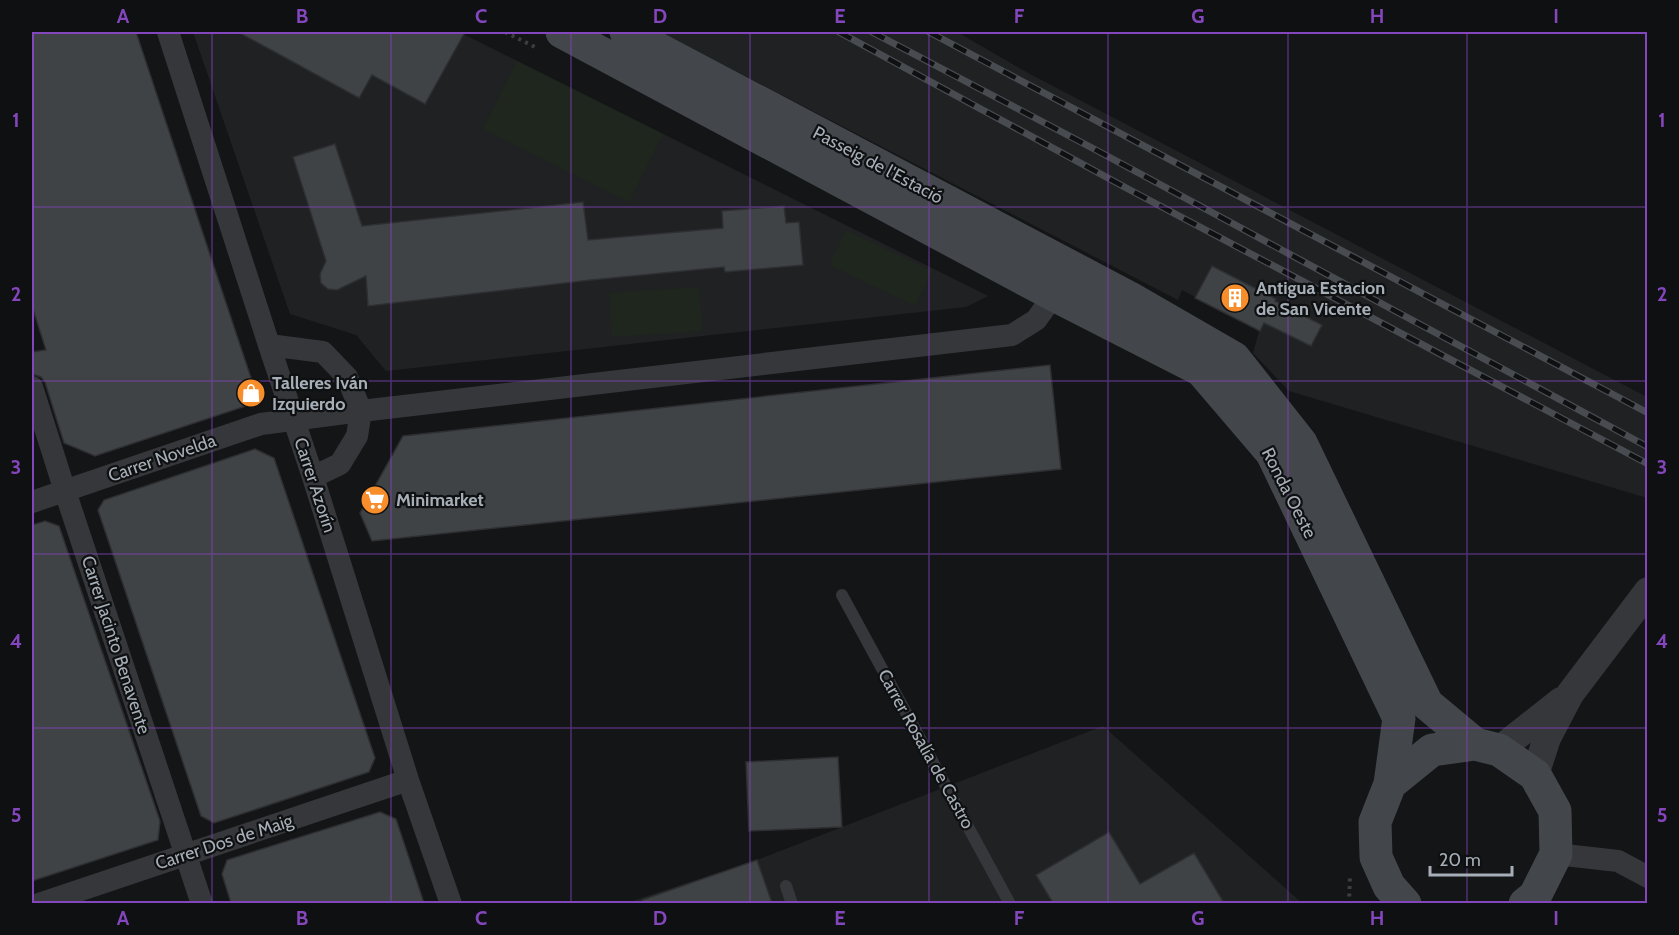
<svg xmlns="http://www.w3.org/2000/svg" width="1679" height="935" viewBox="0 0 1679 935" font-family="Cabin,sans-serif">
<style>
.built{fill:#202123}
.green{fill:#1f261e}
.building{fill:#404346;stroke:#2e2f32;stroke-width:1.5}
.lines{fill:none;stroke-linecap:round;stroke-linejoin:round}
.path{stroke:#3b3f42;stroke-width:4;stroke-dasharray:3 4.5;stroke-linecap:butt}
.service{stroke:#35373b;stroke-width:12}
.minor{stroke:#35373b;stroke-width:22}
.tertiary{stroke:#35373b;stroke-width:28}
.secondary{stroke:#43474c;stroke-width:33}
.rail-casing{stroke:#484c51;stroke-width:7}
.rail{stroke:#0f1011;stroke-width:4.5;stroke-dasharray:14;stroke-linecap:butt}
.grid{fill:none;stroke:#8446bd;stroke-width:1.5;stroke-opacity:0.55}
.labels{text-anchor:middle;stroke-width:4.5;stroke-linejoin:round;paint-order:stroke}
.street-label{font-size:18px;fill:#a6aeb7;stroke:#0f1011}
.poi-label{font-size:18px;font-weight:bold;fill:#a6aeb7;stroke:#0f1011;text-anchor:start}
.neatline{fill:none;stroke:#8446bd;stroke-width:2}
.grid-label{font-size:20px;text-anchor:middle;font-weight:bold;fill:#8446bd}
</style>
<rect width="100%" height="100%" fill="#141516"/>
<path class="built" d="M193 32H459L988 296 966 307 386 371 356 335 290 314Z
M660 32H957L1028 73 1647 397V498L1289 391 1253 353 1259 331 1182 290 1178 300Z
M1103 726 1302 903 623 904 757 860Z"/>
<path class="green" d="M517 61 663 134 629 202 483 129Z
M846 230 932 271 915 306 829 265Z
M699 287 702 331 612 337 609 293Z"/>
<path class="building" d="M32 32H136L255 390 246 406 95 456 64 443 45 382 41 377 32 374V352L46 350 32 306Z
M238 32H465L425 104 372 75 359 98Z
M335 144 362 226 583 202 588 240 723 228 722 211 784 206 786 223 799 222 803 265 725 272 724 267 591 280 368 306 366 276 337 290 328 289 321 283 320 274 326 261 293 157Z
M1212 266 1276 299 1275 301 1322 325 1311 346 1264 323 1260 331 1195 298Z
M1050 365 1061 469 372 541 360 513 403 436Z
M255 449 274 458 375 758 369 772 214 823 201 816 98 510 104 500Z
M45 521 59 526 160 821 158 840 32 881V525Z
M838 757 842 827 749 831 746 762Z
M380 812 396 819 424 903H231L222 874 227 860Z
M1109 832 1140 884 1194 853 1224 903H1053L1036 875Z
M757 860 772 903H642V900Z"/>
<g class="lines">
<path class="path" d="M505 32 537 48
M1349 904 1350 876"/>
<path class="service" d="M842 595 1010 904
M786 886 792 904"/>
<path class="minor" d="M168 32 269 345 313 477 408 780 451 904
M269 345 323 352 347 377 361 411 357 436 340 464 313 477
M32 387 65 491 202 904
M32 502 261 424 361 411 1012 335 1036 320 1054 295
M1556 854 1618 861 1648 877
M39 904 408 780"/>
<path class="tertiary" d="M1499 750 1561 701
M1535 775 1547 738 1570 694 1648 591"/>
<path class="secondary" d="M562 32 1054 295 1201 370 1272 453 1399 718 1390 784
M626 32 1130 298 1234 358 1301 443 1427 704 1475 744
M1405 904 1389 886 1376 857 1375 822 1390 784 1432 750 1475 744 1499 750 1535 775 1555 811 1556 854 1535 896 1525 904"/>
<g class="rail-casing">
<path id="rail" d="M839 32 1130 190 1648 464
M872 32 1096 150 1648 447
M929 32 1648 413"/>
</g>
<use href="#rail" class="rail"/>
</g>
<path class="grid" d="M212 32V904M391 32V904M571 32V904M750 32V904M929 32V904M1108 32V904M1288 32V904M1467 32V904M32 207H1648M32 381H1648M32 554H1648M32 728H1648"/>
<defs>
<g id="building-disc" transform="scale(1.5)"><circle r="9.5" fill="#f78e2b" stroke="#0f1011"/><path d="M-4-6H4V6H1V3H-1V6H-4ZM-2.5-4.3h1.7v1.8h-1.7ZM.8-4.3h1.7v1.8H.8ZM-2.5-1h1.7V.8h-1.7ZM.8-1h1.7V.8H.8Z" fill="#fff"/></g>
<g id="shop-disc" transform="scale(1.5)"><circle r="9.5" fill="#f78e2b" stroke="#0f1011"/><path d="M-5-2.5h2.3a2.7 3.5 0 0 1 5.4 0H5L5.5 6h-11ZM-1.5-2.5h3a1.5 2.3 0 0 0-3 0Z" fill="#fff"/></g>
<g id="supermarket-disc" transform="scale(1.5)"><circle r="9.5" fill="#f78e2b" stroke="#0f1011"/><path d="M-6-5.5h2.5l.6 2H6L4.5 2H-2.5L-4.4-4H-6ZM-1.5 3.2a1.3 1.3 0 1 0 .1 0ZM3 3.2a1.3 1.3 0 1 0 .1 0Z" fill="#fff"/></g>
</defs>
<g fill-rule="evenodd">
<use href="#building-disc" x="1235" y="298"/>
<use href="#shop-disc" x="251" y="393"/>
<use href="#supermarket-disc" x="375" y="500"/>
</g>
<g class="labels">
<g class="street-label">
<text transform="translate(878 165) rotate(28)" y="6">Passeig de l'Estació</text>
<text transform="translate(162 458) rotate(-19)" y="6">Carrer Novelda</text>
<text transform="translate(315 485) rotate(72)" y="6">Carrer Azorín</text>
<text transform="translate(1289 493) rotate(63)" y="6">Ronda Oeste</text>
<text transform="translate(116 645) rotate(72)" y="6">Carrer Jacinto Benavente</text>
<text transform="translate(926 749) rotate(61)" y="6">Carrer Rosalía de Castro</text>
<text transform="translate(224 842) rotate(-18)" y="6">Carrer Dos de Maig</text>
</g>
<g class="poi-label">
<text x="1256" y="294">Antigua Estacion<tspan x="1256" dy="21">de San Vicente</tspan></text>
<text x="272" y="389">Talleres Iván<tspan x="272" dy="21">Izquierdo</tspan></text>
<text x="396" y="506">Minimarket</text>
</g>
</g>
<rect width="1679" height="935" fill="none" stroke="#0f1011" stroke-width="66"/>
<path d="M1430 866v9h82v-9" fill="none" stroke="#a6aeb7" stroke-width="3"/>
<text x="1439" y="866" font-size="18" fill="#a6aeb7" stroke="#0f1011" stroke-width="4.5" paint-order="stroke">20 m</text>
<rect x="33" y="33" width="1613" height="869" class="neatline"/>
<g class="grid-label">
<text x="123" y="23">A</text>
<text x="302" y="23">B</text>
<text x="481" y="23">C</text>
<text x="660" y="23">D</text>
<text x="840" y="23">E</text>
<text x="1019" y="23">F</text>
<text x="1198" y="23">G</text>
<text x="1377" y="23">H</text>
<text x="1556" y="23">I</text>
<text x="16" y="127">1</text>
<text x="1662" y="127">1</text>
<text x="16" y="301">2</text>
<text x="1662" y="301">2</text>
<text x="16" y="474">3</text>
<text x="1662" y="474">3</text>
<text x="16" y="648">4</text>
<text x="1662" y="648">4</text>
<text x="16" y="822">5</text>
<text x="1662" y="822">5</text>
<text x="123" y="925">A</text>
<text x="302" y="925">B</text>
<text x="481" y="925">C</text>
<text x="660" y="925">D</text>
<text x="840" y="925">E</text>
<text x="1019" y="925">F</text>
<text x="1198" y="925">G</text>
<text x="1377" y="925">H</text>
<text x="1556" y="925">I</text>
</g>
</svg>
